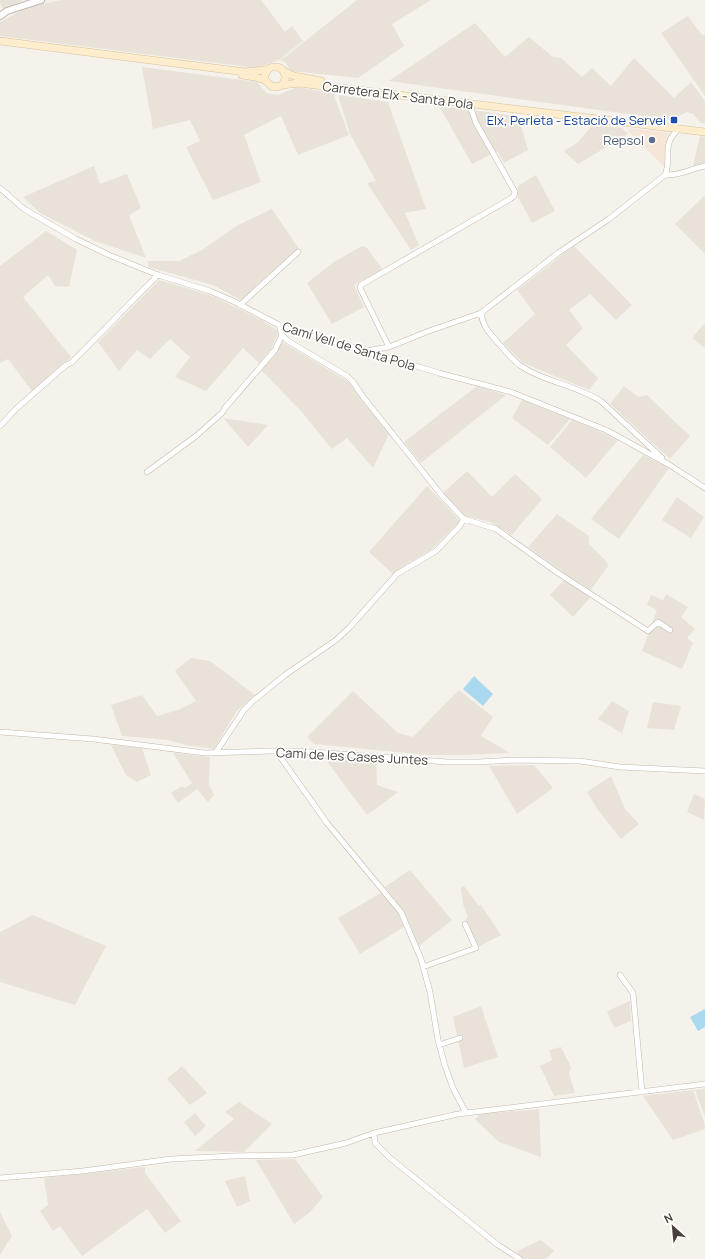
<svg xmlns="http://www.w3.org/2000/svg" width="705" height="1259" viewBox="0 0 705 1259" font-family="Manrope,sans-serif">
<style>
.residential{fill:#e9e2d9}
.commercial{fill:#f6e6d7}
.water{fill:#aad9ef}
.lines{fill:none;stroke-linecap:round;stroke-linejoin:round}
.minor-casing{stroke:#c0b8ad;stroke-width:6}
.tertiary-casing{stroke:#c0b8ad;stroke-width:8}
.secondary-casing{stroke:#d6c29e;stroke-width:8}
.minor{stroke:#fff;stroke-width:5}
.tertiary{stroke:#fff;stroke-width:6}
.secondary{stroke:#fdedcc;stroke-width:7}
.transit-dot{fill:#1a4fb4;stroke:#fff;stroke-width:1.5}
.service-dot{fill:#5c6f8a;stroke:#fff;stroke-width:1.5}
.labels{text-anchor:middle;stroke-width:3.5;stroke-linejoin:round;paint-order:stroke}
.street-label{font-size:13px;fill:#494139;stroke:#fff}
.transit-label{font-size:13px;fill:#164399;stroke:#fff;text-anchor:end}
.service-label{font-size:13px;fill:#4e5e75;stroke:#fff;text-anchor:end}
</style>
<rect width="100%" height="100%" fill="#f5f1eb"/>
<path class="residential" d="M0 0H23L4 10 0 3Z
M61 0H261L285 32 292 26 303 41 279 60 256 68 0 36V22L28 7Z
M357 0H431L392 24 404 46 358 78 290 71 286 63 281 60Z
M688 16 702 35 705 34V96L661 33Z
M475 23 505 57 529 37 553 57 561 58 582 77 592 68 611 86 634 58 674 98 691 82 705 101V124L701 123 693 114 687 112 671 120 389 81Z
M142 67 257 82 266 93 278 95 297 87 333 93 349 135 298 155 281 116 244 135 261 182 213 200 186 147 200 141 190 120 153 129Z
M338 95 388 102 426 209 405 213 419 245 411 250 367 183 376 181 350 134Z
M439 106 518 116 528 150 504 163 497 151 472 164Z
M593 125 622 128 628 134 578 164 564 151 577 143Z
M700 136 705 137V163L693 166Z
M94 166 100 184 127 174 141 208 129 215 146 258 95 241 40 213 23 197Z
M536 175 555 211 532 223 517 195 518 186Z
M705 195V254L675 224Z
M272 209 299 249 241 300 213 285 148 267V261H179L202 250 238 225Z
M46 231 77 250 69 287 55 286 48 275 23 297 71 357 32 391 8 359 0 363V266Z
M362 246 367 248 383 270 354 285 364 307 332 324 307 283 334 262Z
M574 246 632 305 616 320 590 294 569 310 583 328 566 345 598 378 589 390 523 363 503 343 535 314 517 290Z
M159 280 210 295 262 320 279 332 271 349 259 363 243 348 206 391 175 377 190 357 170 339 150 359 137 350 119 371 98 342Z
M705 323V348L692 338Z
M282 342 349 382 360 398 389 434 373 468 347 438 332 449 301 411 260 369 273 357Z
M477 386 506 395 421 463 404 442Z
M624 386 638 397 647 395 690 436 670 459 610 404Z
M522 400 570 419 548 445 512 418Z
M223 418 268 425 248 447Z
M572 420 590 427 618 440 586 478 550 447Z
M643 455 669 468 619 539 591 519Z
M467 471 492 497 515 474 542 499 512 535 490 522 465 516 443 493Z
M427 486 460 521 431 550 405 565 394 575 369 552Z
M677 497 704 517 691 538 662 520Z
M557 514 589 536V544L606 561 608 566 587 595 590 598 573 617 550 595 568 576 528 547Z
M666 594 688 607 681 617 695 629 687 638 693 643 682 669 642 651 657 610 647 605 651 595 663 600Z
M191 658 210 661 255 695 236 712 214 749 186 745 168 740 122 736 111 705 142 695 157 716 178 710 196 701 175 671Z
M459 690 493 717 481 736 510 753 462 755H427L314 744 307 737 353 691 398 733 413 737Z
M612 701 629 711 622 733 598 719Z
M653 702 681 706 674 730 647 728Z
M111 745 142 748 151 775 137 782 126 775Z
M173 753 210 757 209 785 214 795 208 802 197 789 178 803 171 793 182 786 185 788 192 783Z
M323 756 376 760 377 785 398 792 367 815Z
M534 765 553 788 517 814 489 766Z
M611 776 625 809 639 824 621 839 598 810 587 792Z
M694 794 705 799 704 820 687 812Z
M410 870 452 920 419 946 404 911 385 887Z
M464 886 479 906 481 905 501 935 476 948 463 922 468 917 463 904 461 888Z
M381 893 398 913 404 927 360 954 338 918Z
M33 915 106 946 75 1005 0 982V932Z
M630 1001 631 1021 614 1028 607 1011Z
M481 1006 498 1057 464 1068 453 1017Z
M561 1047 571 1067 569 1074 575 1093 554 1096 540 1066 552 1060 549 1050Z
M182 1066 207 1093 190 1105 167 1079Z
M705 1089V1117L695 1090Z
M693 1090 705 1125V1129L673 1140 643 1096Z
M239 1102 272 1124 244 1152 195 1151 234 1119 225 1112Z
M539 1109 541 1157 499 1142 475 1119 480 1114Z
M195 1113 206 1126 195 1136 184 1122Z
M295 1159 323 1197 310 1212 294 1224 256 1160Z
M145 1167V1173L181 1221 165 1233 147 1209 82 1256 60 1226 53 1231 40 1211 48 1205 44 1178Z
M245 1176 250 1201 237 1207 225 1181Z
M0 1212 12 1236 0 1255Z
M541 1240 554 1251 546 1259H519L517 1251Z"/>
<path class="commercial" d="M630 128 669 133 664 166 628 131Z"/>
<path class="water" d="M474 676 493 694 483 706 463 689Z
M705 1009V1027L698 1031 690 1017Z"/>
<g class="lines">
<g class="minor-casing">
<path id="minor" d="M665 175C679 176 691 169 705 166
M0 188 24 209 76 239 109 255 158 275 210 291 235 302 279 325 439 373 511 392 606 430 668 464 705 488
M240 305 298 252
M481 313C483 328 490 333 499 344 506 351 512 360 521 366 544 382 577 385 602 402L662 458
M279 325 282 335 288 341 347 376 353 382 364 398 443 497 464 519 496 529 558 573 648 631 658 622 670 630
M389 347 360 288 361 285 510 199 514 196 515 192 476 123 469 103
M366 351 389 347 429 331 481 313 558 253 609 219 665 175C672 159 662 145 676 132
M0 426 17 408 66 365 71 363 158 275
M147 472 196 436 222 413 225 408 275 350 282 335
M0 732 93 739 205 753 271 751H299L447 762H479L515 760 580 761 620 767 705 771
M276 751 327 823 401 912 421 959 430 992 438 1040 445 1066 453 1088 466 1113
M216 752 244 710 253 701 285 675 336 640 349 628 397 574 436 551 459 527 464 519
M423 967 476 948 465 924
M620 975 633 993 642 1092
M439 1045 460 1038
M374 1133 375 1143 390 1158 498 1245 520 1259
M0 1178 83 1171 171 1159 233 1156 293 1155 346 1143 374 1133 458 1114 705 1084"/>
</g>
<g class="tertiary-casing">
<path id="tertiary" d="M0 16 7 11 41 0"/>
</g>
<g class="secondary-casing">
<path id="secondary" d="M0 41 245 72C252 71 259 71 265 70 268 69 271 67 274 67 285 66 288 78 282 85
M268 69 265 75V80L271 86 277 87 282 85 299 83 705 132
M285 72 294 76 321 81
M242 75 255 77 265 80"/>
</g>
<use href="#minor" class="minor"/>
<use href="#tertiary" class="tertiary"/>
<use href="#secondary" class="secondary"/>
</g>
<rect class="transit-dot" x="670" y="116" width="8" height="8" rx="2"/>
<circle class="service-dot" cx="652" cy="140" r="4"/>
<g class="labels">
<g class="street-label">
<text transform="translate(398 95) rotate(7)" y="5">Carretera Elx - Santa Pola</text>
<text transform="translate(349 346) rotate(17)" y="5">Camí Vell de Santa Pola</text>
<text transform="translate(352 756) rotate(3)" y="5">Camí de les Cases Juntes</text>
</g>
<g class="transit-label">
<text x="666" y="125">Elx, Perleta - Estació de Servei</text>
</g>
<g class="service-label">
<text x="644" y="145">Repsol</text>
</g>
</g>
<g transform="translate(673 1227) rotate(333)" stroke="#ffffff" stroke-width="3" paint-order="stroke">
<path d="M0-3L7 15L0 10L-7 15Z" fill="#494139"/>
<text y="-6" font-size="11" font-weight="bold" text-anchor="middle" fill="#494139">N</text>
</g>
</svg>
